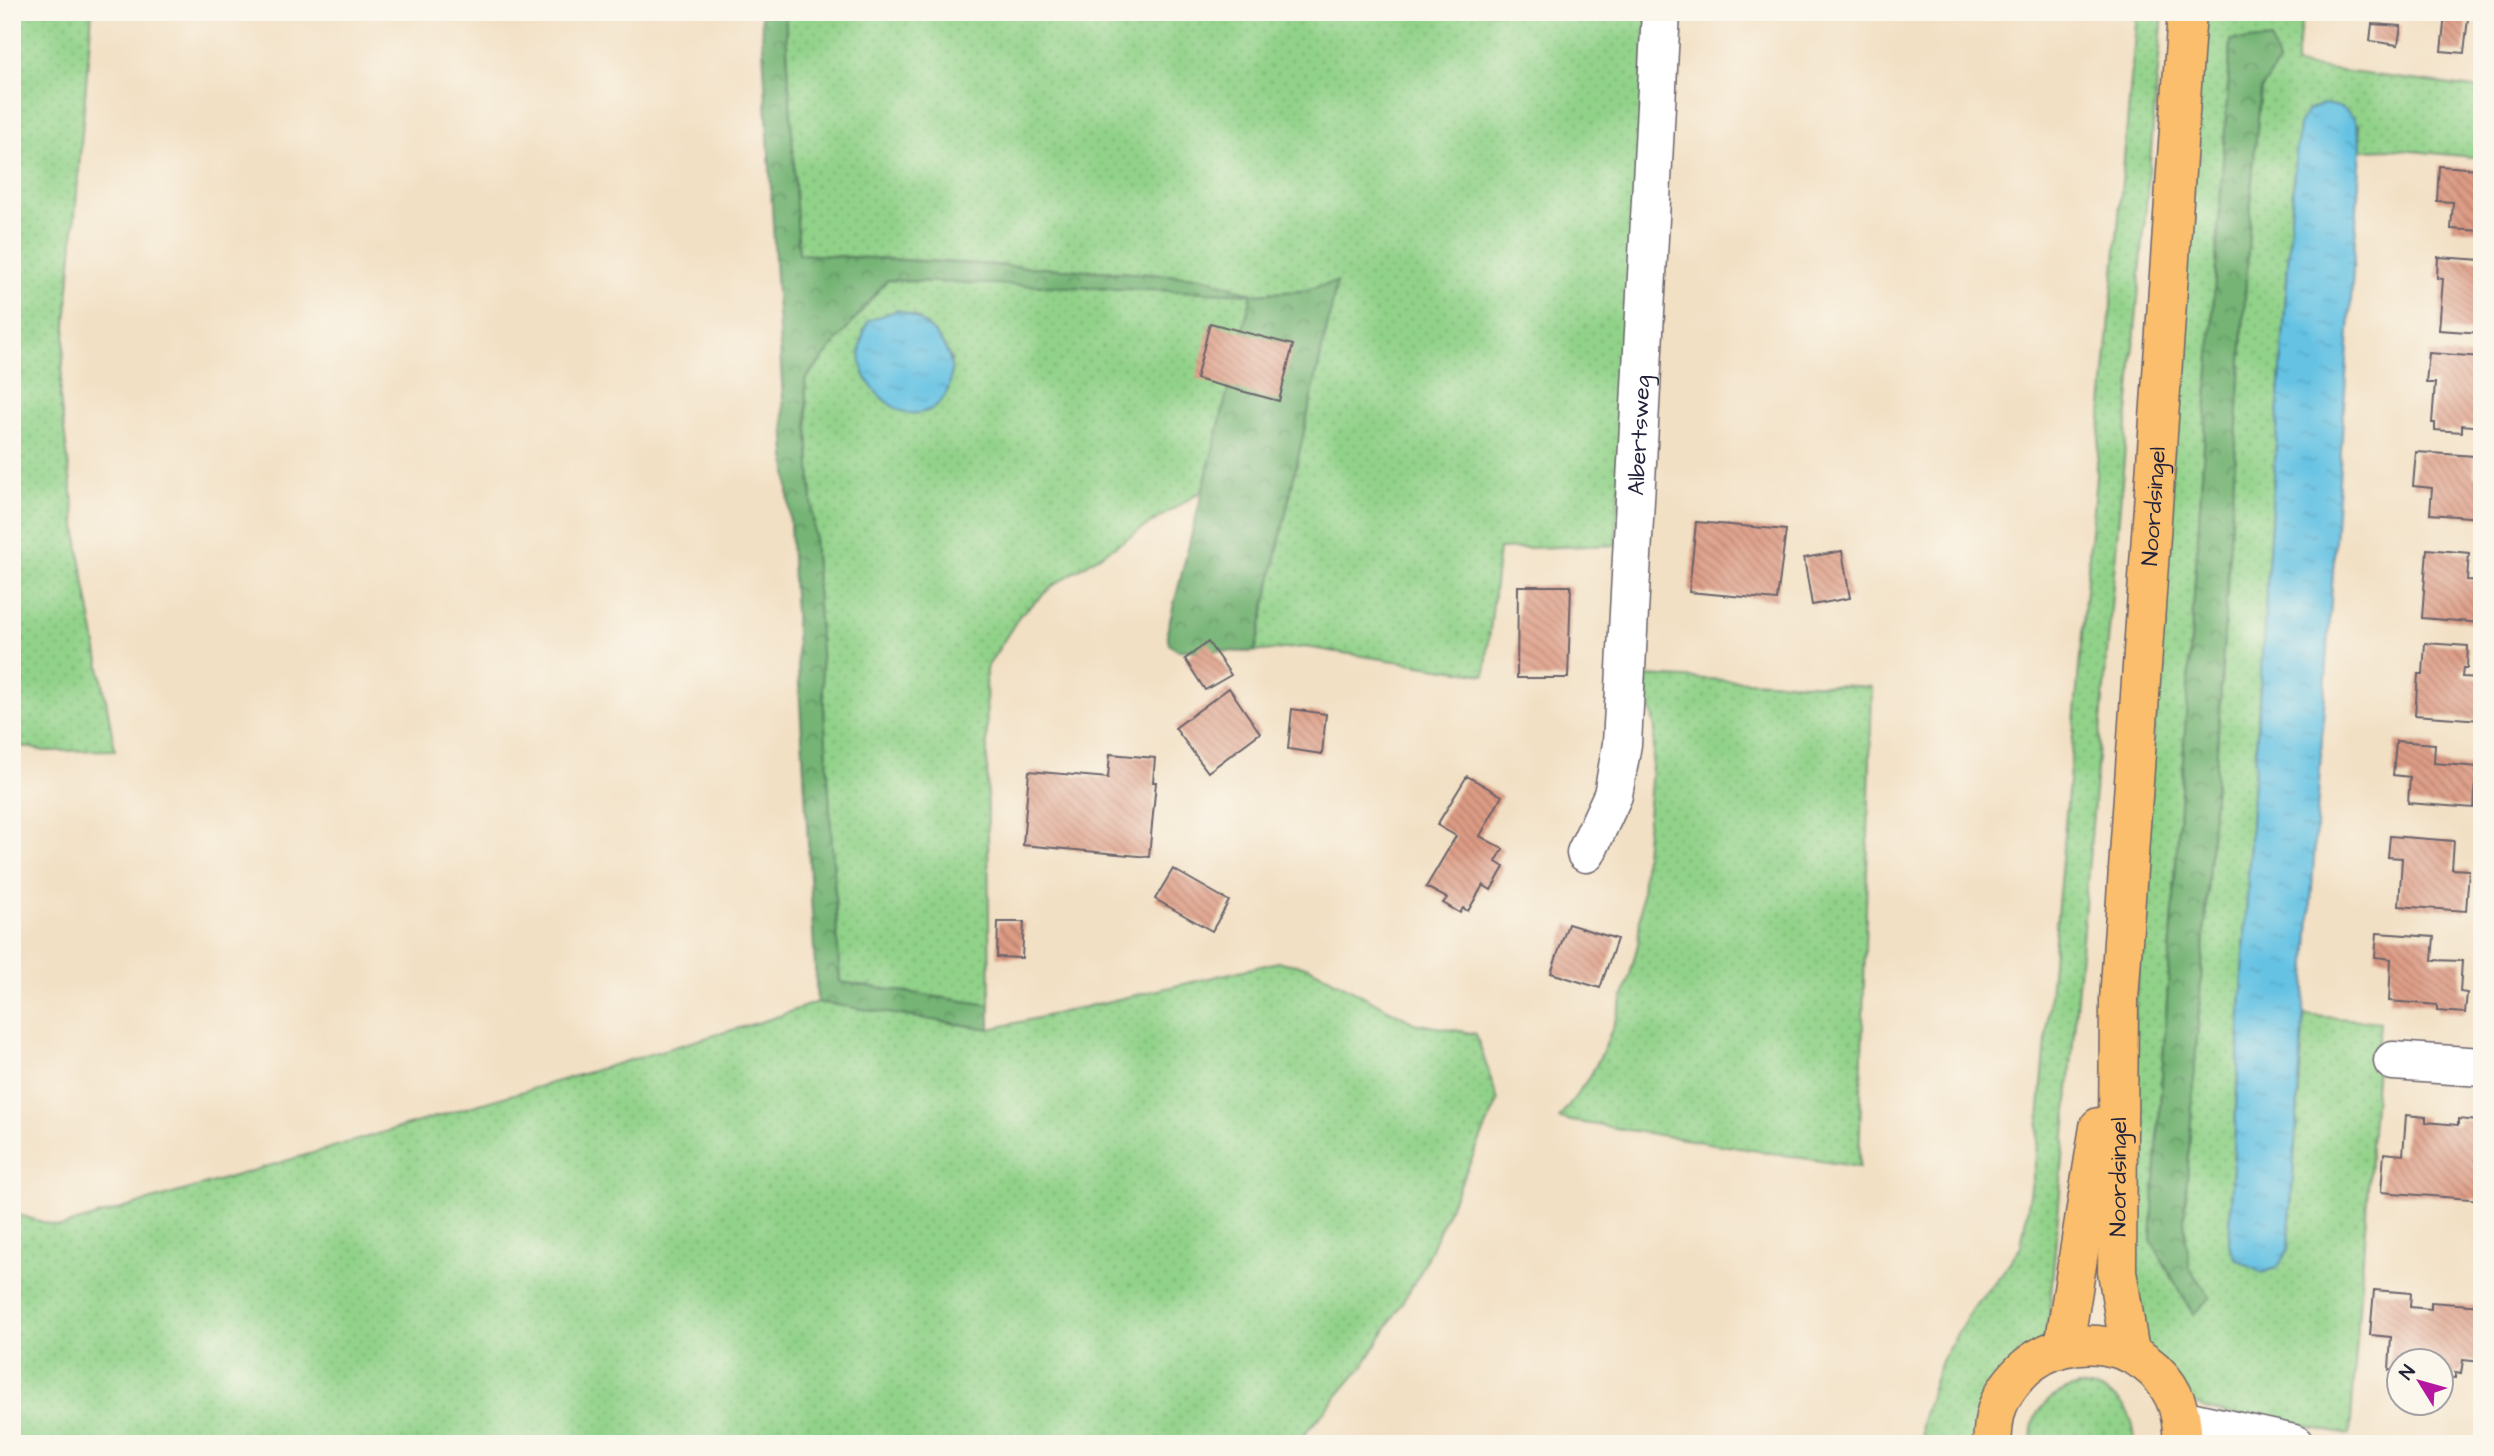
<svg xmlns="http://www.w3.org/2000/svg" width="2494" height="1456" viewBox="0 0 2494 1456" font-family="'Architects Daughter',sans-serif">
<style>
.grass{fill:url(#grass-dots);stroke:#5a7a62;stroke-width:2;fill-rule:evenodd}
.forest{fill:url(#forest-crowns);stroke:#4b6b58;stroke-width:2}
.water{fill:url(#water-ripples);stroke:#44728f;stroke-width:2}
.building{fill:url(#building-back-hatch)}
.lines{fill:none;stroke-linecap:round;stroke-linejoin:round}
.minor-casing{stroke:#6b646b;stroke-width:41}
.major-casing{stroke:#6b646b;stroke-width:41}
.minor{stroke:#fff;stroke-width:38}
.major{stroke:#fabe6d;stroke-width:38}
.labels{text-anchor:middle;stroke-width:7;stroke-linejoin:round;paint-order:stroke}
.street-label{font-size:23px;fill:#22223b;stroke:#fbf7ec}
</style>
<defs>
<pattern id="grass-dots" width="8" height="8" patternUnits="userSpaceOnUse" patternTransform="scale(1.75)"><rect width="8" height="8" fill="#91d289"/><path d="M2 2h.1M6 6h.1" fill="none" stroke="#7db477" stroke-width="1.8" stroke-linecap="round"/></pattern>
<pattern id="forest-crowns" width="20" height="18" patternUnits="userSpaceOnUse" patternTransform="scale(1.75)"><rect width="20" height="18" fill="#74b475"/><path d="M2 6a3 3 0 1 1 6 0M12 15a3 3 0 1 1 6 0" fill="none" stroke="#5f9261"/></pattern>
<pattern id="water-ripples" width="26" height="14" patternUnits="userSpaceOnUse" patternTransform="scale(1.75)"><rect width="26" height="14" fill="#65c2e3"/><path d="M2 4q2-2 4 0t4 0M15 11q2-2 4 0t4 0" fill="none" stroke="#57a6c4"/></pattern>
<pattern id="building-back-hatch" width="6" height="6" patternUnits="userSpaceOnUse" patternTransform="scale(1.75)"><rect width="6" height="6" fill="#dd9b84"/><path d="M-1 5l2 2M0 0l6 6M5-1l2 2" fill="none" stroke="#b37e6d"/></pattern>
</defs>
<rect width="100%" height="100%" fill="#fbf7ec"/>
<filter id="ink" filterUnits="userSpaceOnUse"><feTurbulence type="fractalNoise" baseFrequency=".0143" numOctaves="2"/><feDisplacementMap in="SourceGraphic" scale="14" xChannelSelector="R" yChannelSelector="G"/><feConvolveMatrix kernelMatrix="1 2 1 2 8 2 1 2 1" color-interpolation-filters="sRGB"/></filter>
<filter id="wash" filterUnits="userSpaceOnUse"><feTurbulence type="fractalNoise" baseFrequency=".00686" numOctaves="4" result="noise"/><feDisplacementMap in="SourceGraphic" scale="28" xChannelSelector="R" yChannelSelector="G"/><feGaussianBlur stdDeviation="1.57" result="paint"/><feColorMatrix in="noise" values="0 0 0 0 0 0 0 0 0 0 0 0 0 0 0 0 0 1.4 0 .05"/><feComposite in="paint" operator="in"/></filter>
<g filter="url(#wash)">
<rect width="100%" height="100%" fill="#f2e0c4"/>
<path class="grass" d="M12 12H92L60 397 80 557 115 750 45 751 12 744Z
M785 12H1647L1616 545 1499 549 1485 675 1305 647 1252 652 1256 648 1337 282 1301 291 1253 294 1203 490 1054 585 1020 615 986 669 990 1005 840 982 805 380 887 280 1250 293 1202 277 798 254ZM914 315 942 343 952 360H861L864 329Z
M2137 12H2163L2049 1318 2043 1342 1980 1444H1924L1921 1424 1941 1361 1973 1307 2000 1276 2021 1246 2035 1165Z
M2201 12H2303L2295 65 2482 89V158L2391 149 2361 150 2359 124 2294 172 2250 840 2229 1244 2288 1249 2304 1015 2380 1022 2350 1435 2205 1409 2189 1399 2139 1341 2127 1131ZM2271 40 2278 63 2261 89 2253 168 2215 782 2184 1222 2193 1314 2151 1240 2231 41Z
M1644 676 1872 687 1859 1167 1559 1119C1569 1104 1581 1090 1591 1074 1611 1041 1629 982 1638 944L1655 729Z
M1278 962 1309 967 1414 1023 1476 1034 1498 1101 1419 1275 1364 1365 1296 1444H12V1213L60 1227 770 1019 817 1002 990 1029Z
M2078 1386C2115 1389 2134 1406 2135 1444H2032C2028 1411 2050 1394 2078 1386Z"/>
<path class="forest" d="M761 12H785L799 254 1202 277 1253 294 1301 291 1337 282 1256 648 1252 652 1177 650 1169 644 1167 632 1252 294 887 280 805 380 840 982 990 1005V1029L817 1002Z
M2231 40H2271L2278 63 2261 90 2253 168 2215 782 2184 1222 2190 1269 2211 1298 2193 1314 2151 1240Z"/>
<path class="water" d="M2323 104C2355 107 2359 122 2361 150L2288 1249 2278 1267 2262 1273 2235 1258 2229 1244 2250 840 2294 172 2299 125 2307 111Z
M897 310C918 316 935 330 946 350 959 373 948 410 918 413 907 415 896 409 888 403 860 381 853 355 868 321Z"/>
<g id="blocks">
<path class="building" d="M2445 15 2468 18 2464 53 2441 51Z
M2372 24 2401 26 2398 45 2370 41Z
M2439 166 2479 169 2477 189H2482V231L2451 229 2453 202 2437 201Z
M2438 257 2482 260V333L2439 330 2443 279 2437 278Z
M1210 323 1293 345 1279 401 1196 379Z
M2429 353 2482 357V427L2462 425V432L2435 430V423H2432L2435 383H2426Z
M2416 452 2475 456 2474 476 2482 477V518L2430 514 2432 488 2413 486Z
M1696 522 1786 530 1777 600 1689 592Z
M2427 549 2469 553 2467 580 2482 581V623L2422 618Z
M1842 551 1850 598 1812 605 1804 558Z
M1518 586H1571L1568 678H1517Z
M1208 642 1231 675 1205 690 1185 659Z
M2425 643 2468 646 2467 668H2463L2462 677 2482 678 2481 720 2415 715 2418 674H2423Z
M1229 688 1260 733 1208 772 1175 728Z
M1292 709 1326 714 1322 754 1288 749Z
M2396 741 2435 744 2434 763 2477 767 2474 808 2408 803 2410 777 2393 775Z
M1110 754 1155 758 1153 782H1156L1149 857 1023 845 1029 771 1108 778Z
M1467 776 1502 796 1480 836 1503 849 1496 862 1504 867 1491 890 1483 885 1468 911 1463 908 1460 913 1443 903 1447 898 1426 887 1456 836 1437 825Z
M2390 836 2454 841 2452 869 2469 870 2466 911 2399 906 2402 858 2388 857Z
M1173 869 1229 901 1212 931 1155 899Z
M998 922H1024L1022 958 997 957Z
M1568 924 1617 939 1600 988 1551 973Z
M2377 933 2434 937 2432 960 2462 961 2460 992 2467 993 2465 1013 2437 1011V1005L2389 1001 2391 959 2375 957Z
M2406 1115 2426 1117V1122L2458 1125V1119L2479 1121 2476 1160H2482V1200L2381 1192 2384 1153 2403 1155Z
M2374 1290 2411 1293 2410 1307 2431 1309V1302L2482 1306V1362L2463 1360 2461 1374 2455 1373V1378L2442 1377V1362H2399V1371L2389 1370 2391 1337 2370 1335Z"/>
</g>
</g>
<g filter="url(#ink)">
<use href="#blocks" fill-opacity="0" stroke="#6b646b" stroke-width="2"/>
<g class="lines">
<g class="minor-casing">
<g id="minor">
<path id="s1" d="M1586 853 1613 795 1622 744 1661 12"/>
<path d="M2393 1061 2482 1067"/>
<path d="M2181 1419 2294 1444"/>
</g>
</g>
<g class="major-casing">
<g id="major">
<path d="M2064 1346 2099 1127"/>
<path id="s2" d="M2130 1353 2117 1271 2119 1000 2187 12"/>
<path d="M1992 1444C1993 1434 1993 1422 1996 1412 2000 1396 2013 1379 2025 1368 2070 1328 2147 1340 2174 1397 2181 1412 2182 1427 2183 1444"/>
</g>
</g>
<use href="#minor" class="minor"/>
<use href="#major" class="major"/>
</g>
</g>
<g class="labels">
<g class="street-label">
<text dy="8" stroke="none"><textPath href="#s1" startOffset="425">Albertsweg</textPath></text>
<text dy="8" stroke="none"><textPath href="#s2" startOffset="849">Noordsingel</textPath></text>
<text dy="8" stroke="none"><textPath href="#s2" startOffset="177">Noordsingel</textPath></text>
</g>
</g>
<rect width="2494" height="1456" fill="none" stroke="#fbf7ec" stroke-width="42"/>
<g transform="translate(2420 1382) rotate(307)"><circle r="33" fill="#fbf7ec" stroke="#a4a2a5" stroke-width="2"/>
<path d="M0-5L12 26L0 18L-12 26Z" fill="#b5179e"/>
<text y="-10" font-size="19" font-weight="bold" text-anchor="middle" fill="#22223b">N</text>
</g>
</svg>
